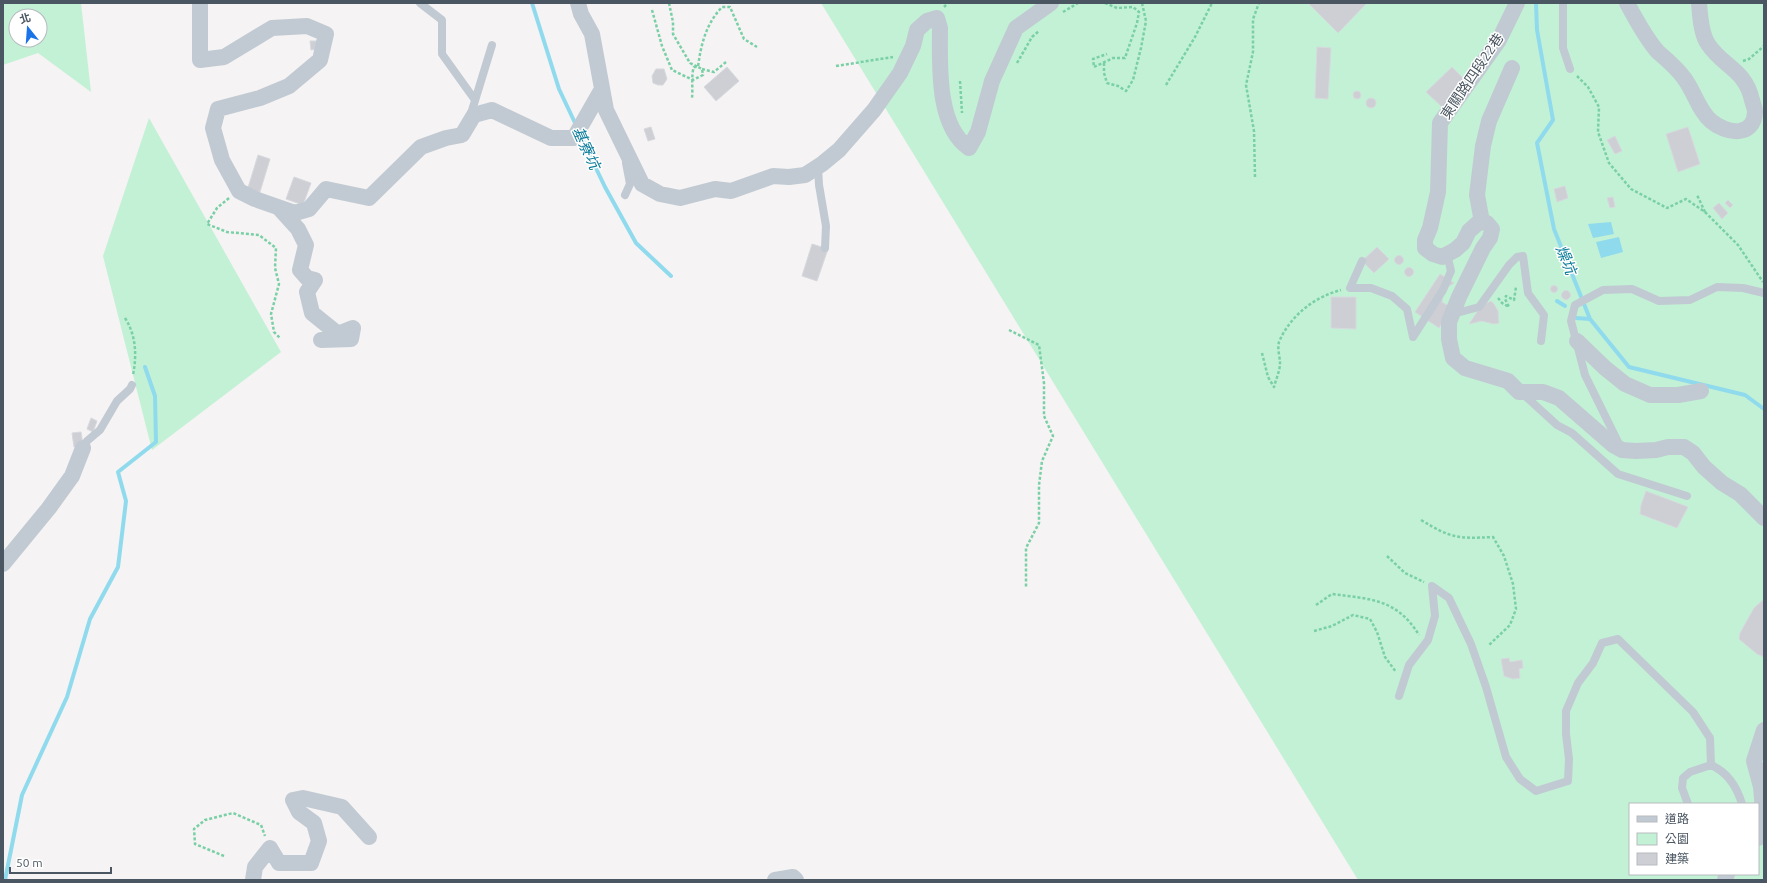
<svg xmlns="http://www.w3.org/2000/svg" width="1767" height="883" viewBox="0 0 1767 883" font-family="Ubuntu,'Noto Sans TC',sans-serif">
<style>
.green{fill:#c3f1d5;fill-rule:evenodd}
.water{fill:#90daee}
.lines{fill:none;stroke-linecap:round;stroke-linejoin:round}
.stream{stroke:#90daee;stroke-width:4}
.building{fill:#cdcfd5;stroke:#d7d9de}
.path{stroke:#7ad0a6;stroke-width:2.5;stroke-dasharray:3 2;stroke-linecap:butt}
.lane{stroke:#c1cad2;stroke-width:8}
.street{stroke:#c1cad2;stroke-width:16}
.labels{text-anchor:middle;stroke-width:3;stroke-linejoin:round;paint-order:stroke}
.street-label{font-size:14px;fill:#4a5661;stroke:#fff}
.water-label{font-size:15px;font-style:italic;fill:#0c7c9b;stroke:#fff}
</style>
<rect width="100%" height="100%" fill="#f5f3f3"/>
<path class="green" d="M3 3H81L91 92 38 53 3 65ZM16 16H40V40H16Z
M821 3H1764V880H1358ZM1630 804H1758V874H1630Z
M149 118 281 352 152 450 103 256Z"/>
<path class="water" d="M1611 222 1614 234 1593 238 1588 224Z
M1619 237 1623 252 1601 258 1596 242Z"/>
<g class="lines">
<path class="stream" d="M532 3 559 89 576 125
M1536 3 1537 30 1553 120 1537 143 1554 229 1590 319 1629 367 1745 395 1764 409
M580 135 605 187 636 243 671 276
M1557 301 1565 306
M1576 318 1590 319
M5 880 22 795 67 697 90 619 118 567 126 501 118 472 156 442 155 396 145 367"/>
</g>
<path class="building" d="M1308 3H1367L1338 33Z
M310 41H317L318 49 311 50Z
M1317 47 1331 48 1328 99 1315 98Z
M727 67 739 81 716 101 704 87Z
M1452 67 1467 82 1442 107 1426 92Z
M656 69H664L667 79 663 85H658L653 83 652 76Z
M1353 95a4 4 0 1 1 8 0a4 4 0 1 1-8 0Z
M1366 103a5 5 0 1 1 10 0a5 5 0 1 1-10 0Z
M651 127 655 139 648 141 644 129Z
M1688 127 1700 164 1678 172 1666 134Z
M1615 136 1622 151 1615 154 1607 140Z
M258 155 270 159 259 195 247 191Z
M294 177 311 183 303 205 286 199Z
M1565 186 1568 198 1557 202 1554 189Z
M1613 197 1615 207 1610 208 1607 198Z
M1728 200 1733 205 1730 208 1725 203Z
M1719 203 1728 213 1722 219 1713 208Z
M812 244 828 249 817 281 802 276Z
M1377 247 1389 259 1374 273 1362 261Z
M1394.5 260a4.5 4.5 0 1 1 9 0a4.5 4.5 0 1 1-9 0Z
M1404.5 272a4.5 4.5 0 1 1 9 0a4.5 4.5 0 1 1-9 0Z
M1440 274 1454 283 1443 290 1442 302 1452 308 1439 328 1415 312Z
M1550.5 289a3.5 3.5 0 1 1 7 0a3.5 3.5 0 1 1-7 0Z
M1561.5 295a4.5 4.5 0 1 1 9 0a4.5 4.5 0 1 1-9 0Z
M1331 297H1356V329L1331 328Z
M1491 301 1494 304 1498 311 1499 323 1494 324 1482 321 1469 324 1481 306Z
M91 418 97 421 93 432 87 429Z
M81 432 83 445 74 447 72 433Z
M1646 491 1688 507 1677 528 1640 514 1641 505Z
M1764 599V657L1757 654 1739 639 1740 633 1754 608Z
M1509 658 1510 662 1522 660 1523 668 1519 669 1520 678 1513 679 1504 676 1501 659Z"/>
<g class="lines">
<path class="path" d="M669 3 673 22V34L690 63 698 67C701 44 706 24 722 7H730L744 39 757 47
M1105 3 1117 8 1133 7 1139 12 1137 23 1125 58H1113L1094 67 1093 59 1107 54
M944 7 948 3
M652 10 662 46 672 70 693 80 703 75 702 69 698 67H694C691 74 693 89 692 98
M1063 12 1078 3
M1743 61 1749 59 1764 46
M1017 63 1032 37 1039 31
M1104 63V73L1107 83 1118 86 1126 91 1133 80 1141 48 1146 21 1142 3
M836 66 893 57
M702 69 714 72 726 62
M1577 76 1588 87 1599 107 1598 132 1609 163 1631 189 1667 208 1686 199 1705 212 1697 195
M960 81 962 113
M1166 85 1195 37 1212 3
M1255 177 1254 131 1246 85 1253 52V19L1259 3
M229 198 217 208 207 224 227 232 259 235 276 248 275 268 279 284 271 314 274 332 280 338
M1705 212 1738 245 1763 282
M1498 298 1502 303 1509 307 1505 299 1506 296 1514 300 1516 287
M125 318C136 335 137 355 133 375
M1009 330 1039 345 1044 383V416L1053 436 1042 461 1039 485V523L1026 548V588
M1262 353 1268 377 1274 387C1276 379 1280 371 1280 363 1280 357 1277 348 1279 342 1290 316 1314 297 1341 290
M1421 520C1451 538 1457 539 1493 537L1504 556 1513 584 1516 609 1510 625 1489 645
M1387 556 1405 573 1424 582
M1316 605 1332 594C1371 599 1397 599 1419 635
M1314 631 1332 626 1353 615 1370 619 1377 632 1385 657 1396 672
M224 856 195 844 194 829 205 820 233 813 261 825 265 836"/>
<path class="lane" d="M420 3 442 20V54L475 100
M1563 3V48L1570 69
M470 117 492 45
M818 167 819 185 826 226 825 248
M625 195 630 184 626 163
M1362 261 1350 288H1371L1392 296 1407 309 1413 337 1443 290 1451 271 1447 254
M1453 314 1479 307 1509 265 1517 257 1523 256 1528 293 1544 315 1541 341
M1523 394 1557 425 1572 433 1618 474 1687 496
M1619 444 1585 375 1571 321 1575 305 1603 290 1632 289 1659 301 1690 300 1717 287 1743 288 1764 293
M83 448 87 441 100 430 117 401 130 389 132 385
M1399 696 1409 665 1428 640 1435 616 1432 586 1449 598 1471 644 1486 687 1506 757 1520 779 1536 791 1568 781 1569 759 1566 734V711L1578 683 1593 663 1602 643 1618 639 1693 712 1710 738 1711 765
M1688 804 1682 788 1683 778 1690 772 1711 765C1727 772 1737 787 1742 804"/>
<path class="street" d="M200 3V60L224 57 272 28 307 26 326 34 320 60 289 86 260 98 218 109 213 128 222 160 239 191 255 199 295 213 309 209 326 189 369 198 421 147 446 138 462 135 474 115 492 110 551 138H574L602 89
M578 3 581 14 592 34 606 110 642 184 660 194 680 198 715 189 731 191 773 176 789 177 805 175 822 164 839 150 874 110 900 73 913 46 917 30 927 21 937 18 940 28C940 63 936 126 969 148L978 132 992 81 1016 28 1051 3
M1517 3 1499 40 1440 123 1438 192 1430 228 1425 240V248L1433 254 1442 257 1455 250 1463 243 1469 231 1479 222 1487 223 1492 229 1490 238 1483 248 1459 297 1449 322V339L1453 358 1465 368 1508 381 1519 392H1543L1559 398 1613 445 1622 450 1636 451 1656 450 1668 447H1684L1693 453 1704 467 1722 483 1740 494 1764 518
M1627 3C1635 18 1647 40 1658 52 1667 60 1676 67 1684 78 1694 91 1699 111 1711 121 1726 134 1754 138 1755 112 1755 109 1753 104 1752 100 1745 69 1723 67 1708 44 1701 34 1700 15 1699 3
M279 208 298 229 306 245 300 270 307 278 315 280 307 292 312 313 338 334 353 328 351 339 321 340
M1482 222 1477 195 1483 146 1489 121 1512 68
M1577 341 1605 368 1625 384 1650 395H1678L1701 391
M3 564 49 508 72 476 83 448
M1764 730 1754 761 1761 787 1764 821
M1758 838 1762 832 1764 822
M253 880 255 867 270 848 279 863H311L319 841 314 823 299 812 293 800 303 798 342 807 369 837
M775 880 793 877 796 880
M1725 880 1727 874"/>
</g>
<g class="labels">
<g class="street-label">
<text transform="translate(1472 76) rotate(-56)" y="5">東關路四段22巷</text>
</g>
<g class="water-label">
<text transform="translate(586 148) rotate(65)" y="5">基寮坑</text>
<text transform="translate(1566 260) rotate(68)" y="5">燥坑</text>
</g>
</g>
<rect width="1767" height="883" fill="none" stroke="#4a5661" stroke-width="8"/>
<rect x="1629" y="803" width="130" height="72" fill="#ffffff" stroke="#b7bbc0"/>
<rect x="1637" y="816" width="20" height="6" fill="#c1cad2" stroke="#b7bbc0"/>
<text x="1665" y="823" font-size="12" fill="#4a5661">道路</text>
<rect x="1637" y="833" width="20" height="12" fill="#c3f1d5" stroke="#b7bbc0"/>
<text x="1665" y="843" font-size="12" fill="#4a5661">公園</text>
<rect x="1637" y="853" width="20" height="12" fill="#cdcfd5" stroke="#b7bbc0"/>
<text x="1665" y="863" font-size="12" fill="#4a5661">建築</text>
<g transform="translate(28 28) rotate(343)"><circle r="19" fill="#ffffff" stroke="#b7bbc0"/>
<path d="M0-3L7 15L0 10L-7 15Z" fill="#1a73e8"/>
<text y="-6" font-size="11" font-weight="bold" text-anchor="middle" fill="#4a5661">北</text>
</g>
<path d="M10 867v6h101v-6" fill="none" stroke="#4a5661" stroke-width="2"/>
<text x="16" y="867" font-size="12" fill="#4a5661" stroke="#ffffff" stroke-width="3" paint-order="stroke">50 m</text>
</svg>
